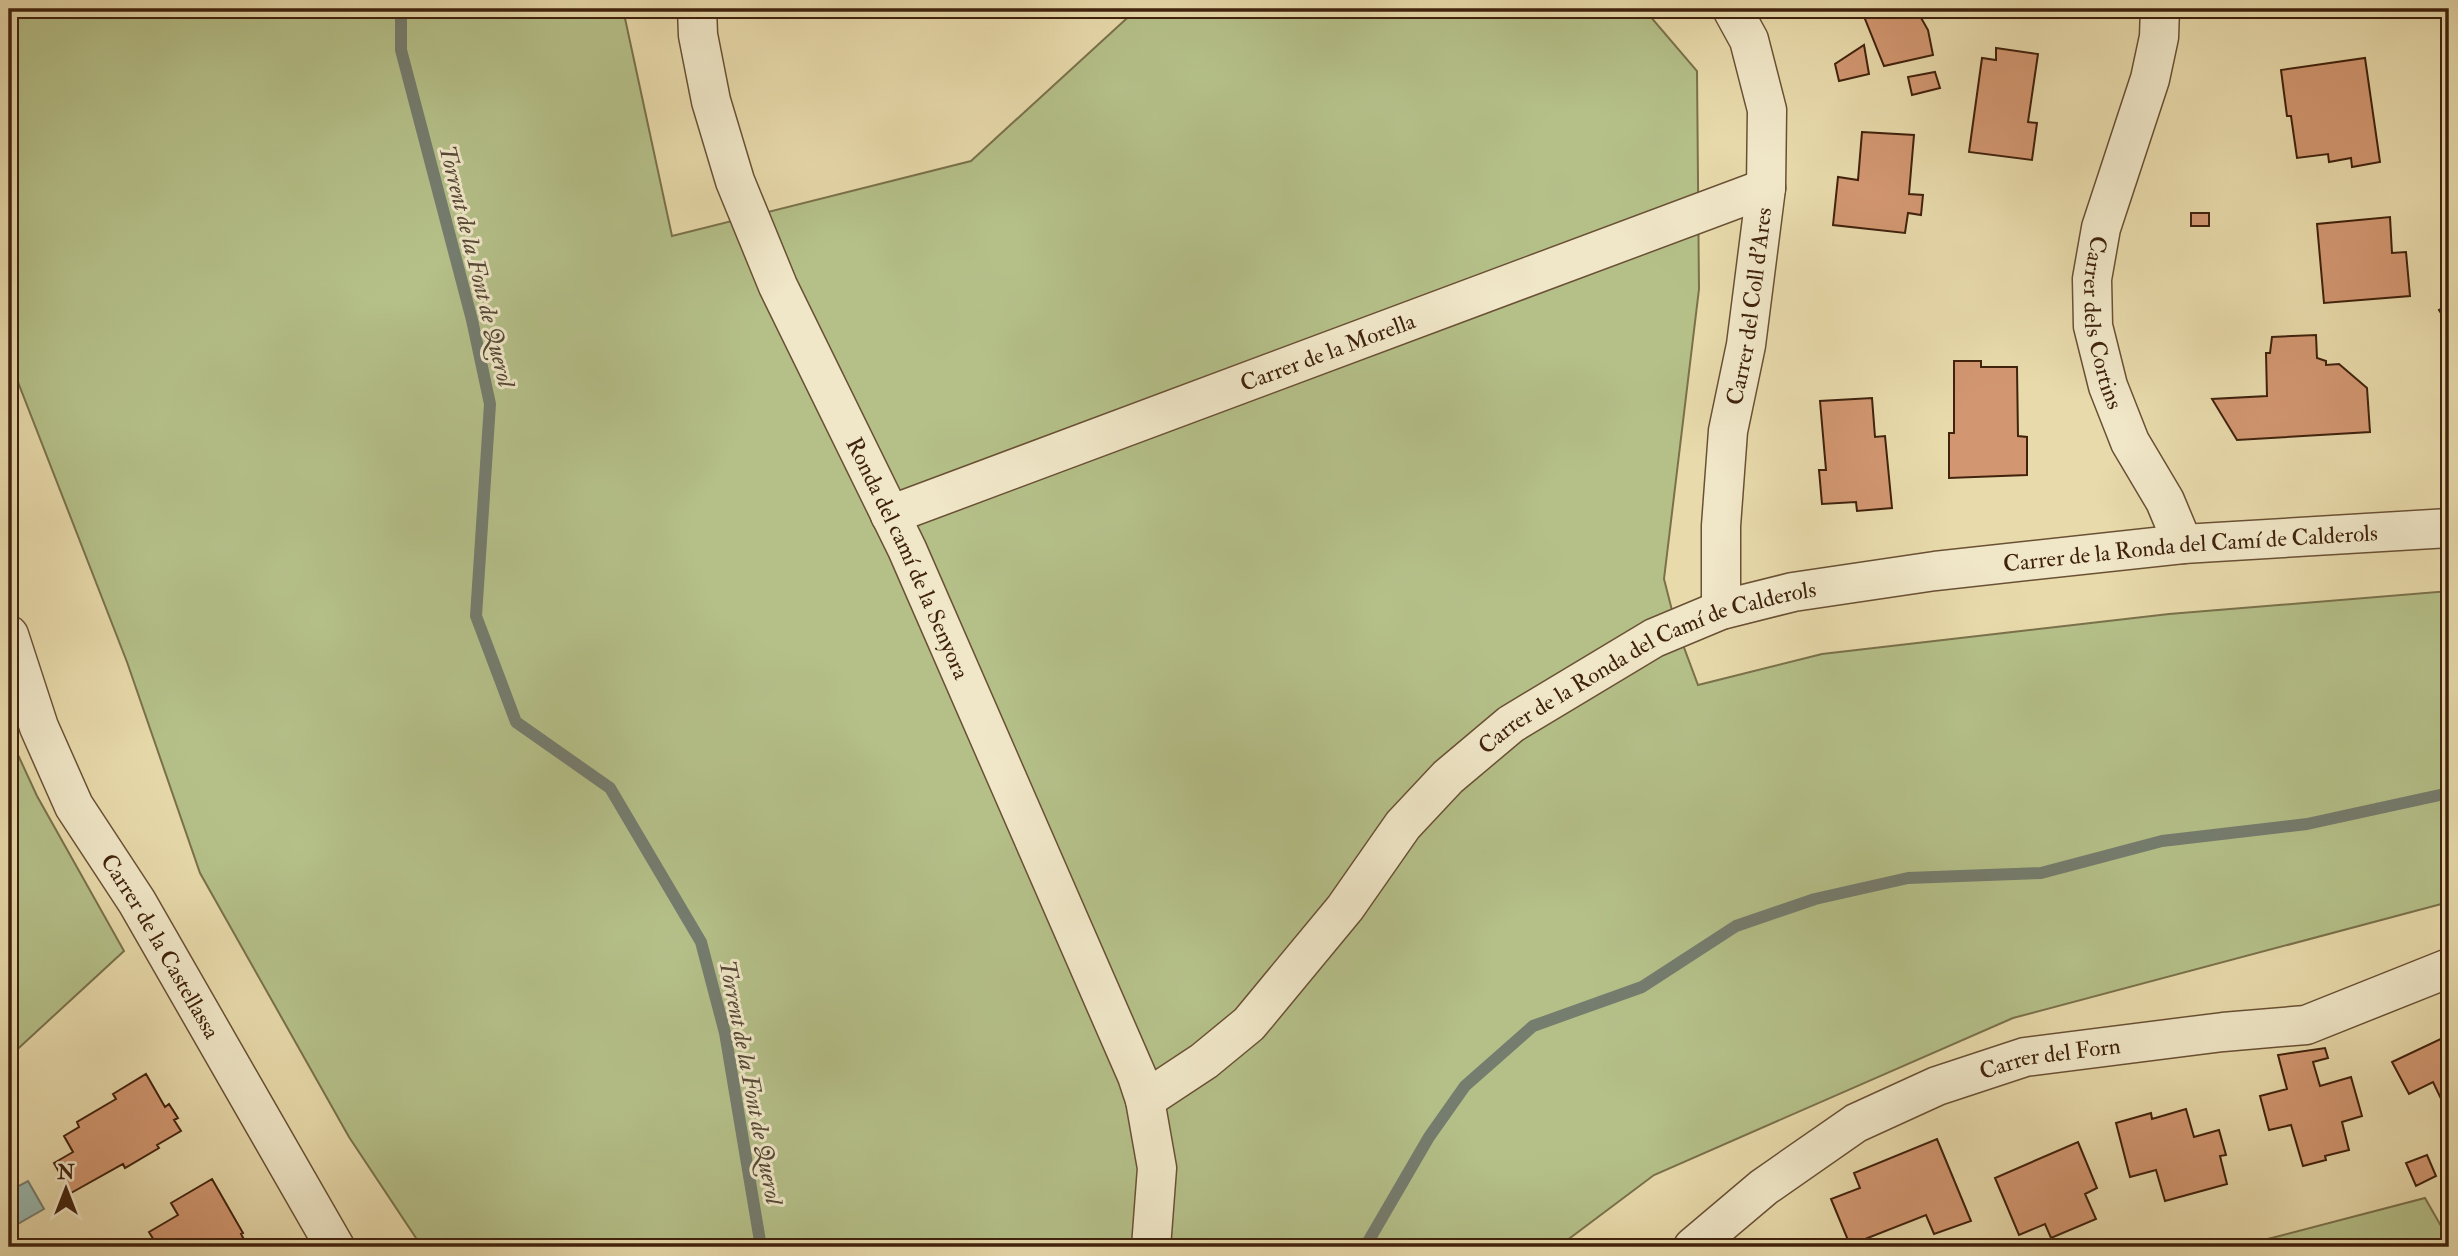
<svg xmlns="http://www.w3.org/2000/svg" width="2458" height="1256" viewBox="0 0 2458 1256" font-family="'IM FELL Double Pica',serif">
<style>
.green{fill:#b5c089;stroke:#7a714b;stroke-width:2}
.water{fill:#99b9b0;stroke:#757d6f;stroke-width:2}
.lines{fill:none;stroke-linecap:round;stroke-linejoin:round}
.stream{stroke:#757d6f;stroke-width:12}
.building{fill:#d29771;stroke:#40220d;stroke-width:2}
.minor-casing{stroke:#6a5034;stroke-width:41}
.minor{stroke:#f0e7c8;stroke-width:38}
.labels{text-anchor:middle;stroke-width:6;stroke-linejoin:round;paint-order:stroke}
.street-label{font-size:23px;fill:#40220d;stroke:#f0e7c8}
.water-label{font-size:24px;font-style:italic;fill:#564836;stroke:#f0e7c8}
</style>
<rect width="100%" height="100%" fill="#e8daab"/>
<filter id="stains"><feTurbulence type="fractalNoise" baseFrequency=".00286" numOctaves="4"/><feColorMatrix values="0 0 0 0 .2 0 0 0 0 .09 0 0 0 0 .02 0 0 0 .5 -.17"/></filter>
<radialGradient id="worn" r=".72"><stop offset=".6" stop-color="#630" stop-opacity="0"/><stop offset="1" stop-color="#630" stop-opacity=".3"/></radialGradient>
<path class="green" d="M9 9H623L672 236 971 161 1137 9H1644L1697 71 1699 289 1664 579 1676 626 1698 685 1822 654 2169 614 2449 591V902L2013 1018 1654 1175 1558 1247H422L349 1137 200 873 127 662 9 359Z
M19 757 37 796 124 951 9 1057V767Z
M2425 1198 2449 1240V1247H2258L2256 1242Z"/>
<path class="water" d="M28 1181 44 1209 9 1229V1191Z"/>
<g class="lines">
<path class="stream" d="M401 9V50L472 320 490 404 476 616 516 722 610 788 701 942 725 1033 761 1247
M1365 1247 1429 1137 1465 1086 1533 1026 1642 987 1736 926 1815 899 1908 878 2041 873 2162 841 2307 824 2449 793"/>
</g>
<path class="building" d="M1861 9H1916L1928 30 1933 55 1884 66Z
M1864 45 1869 74 1839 81 1835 64Z
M1996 48 2038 54 2028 122 2037 123 2032 160 1969 152 1982 58 1996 60Z
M2365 58 2380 162 2352 167 2351 158 2329 162 2328 154 2297 158 2291 116H2287L2281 70Z
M1935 72 1940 88 1912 95 1908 77Z
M1862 132 1914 135 1909 194 1923 195 1921 215 1908 213 1905 233 1833 225 1838 177 1858 180Z
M2191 213H2209V226H2191Z
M2390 217 2392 253 2406 252 2410 296 2324 303 2317 224Z
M2449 304V325L2439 310Z
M2316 335 2317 358 2326 361V365L2339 364 2367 388 2370 432 2237 440 2212 399 2267 396 2266 353H2270L2272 337Z
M1954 361H1981V367H2017L2018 436 2027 437V475L1949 478V433H1954Z
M1872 398 1875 437 1885 436 1892 508 1857 511 1856 502 1822 504 1819 470H1826L1820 401Z
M2449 1035V1107L2446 1109 2433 1082 2409 1094 2392 1062Z
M2325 1048 2328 1058 2313 1062 2320 1086 2351 1077 2362 1116 2342 1122 2349 1150 2325 1156 2326 1160 2303 1166 2291 1125 2269 1130 2260 1096 2287 1089 2278 1055Z
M146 1074 165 1107 169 1104 178 1118 174 1120 181 1131 157 1145 159 1148 125 1168 123 1164 71 1193 54 1163 73 1152 64 1136 79 1127 77 1122 116 1099 113 1094Z
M2186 1109 2194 1137 2219 1130 2226 1155 2220 1156 2227 1184 2165 1201 2156 1170 2130 1177 2116 1123 2151 1113 2152 1119Z
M1937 1139 1971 1221 1934 1234 1926 1215 1850 1245 1831 1199 1860 1188 1854 1173Z
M2078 1142 2097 1188 2085 1194 2096 1219 2051 1238 2045 1224 2019 1235 1995 1178Z
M2427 1155 2436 1176 2416 1186 2406 1163Z
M212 1179 243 1233 241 1234 248 1247H158L149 1232 178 1215 171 1203Z"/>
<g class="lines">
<g class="minor-casing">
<g id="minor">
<path id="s1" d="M697 9 698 35 711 101 735 181 778 286 907 549 1137 1076 1145 1100"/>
<path id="s2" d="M2160 9 2159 37 2150 79 2101 228 2092 279 2093 326 2108 386 2130 442 2165 501 2183 544"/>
<path id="s3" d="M890 515 1766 188"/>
<path id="s4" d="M1721 610V526L1728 431 1746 345 1766 188 1767 110 1749 40 1732 9"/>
<path id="s5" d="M9 635 39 727 74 806 137 902 335 1247"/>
<path id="s6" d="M1151 1247 1157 1168 1145 1100 1204 1061 1249 1024 1345 908 1403 825 1448 777 1511 724 1654 638 1721 610 1793 592 1935 571 2183 544 2449 528"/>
<path id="s7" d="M1693 1247 1764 1187 1856 1123 1937 1086 2025 1057 2223 1032 2306 1025 2449 968"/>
</g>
</g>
<use href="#minor" class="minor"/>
</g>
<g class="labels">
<g class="street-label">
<text dy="8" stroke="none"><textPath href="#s4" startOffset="306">Carrer del Coll d'Ares</textPath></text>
<text dy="8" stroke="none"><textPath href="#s2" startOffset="324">Carrer dels Cortins</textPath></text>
<text dy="8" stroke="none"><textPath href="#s3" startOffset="467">Carrer de la Morella</textPath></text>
<text dy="8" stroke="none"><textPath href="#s6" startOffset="1391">Carrer de la Ronda del Camí de Calderols</textPath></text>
<text dy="8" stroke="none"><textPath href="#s1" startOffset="592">Ronda del camí de la Senyora</textPath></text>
<text dy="8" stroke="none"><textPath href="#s6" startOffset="826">Carrer de la Ronda del Camí de Calderols</textPath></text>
<text dy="8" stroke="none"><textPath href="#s5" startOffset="348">Carrer de la Castellassa</textPath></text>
<text dy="8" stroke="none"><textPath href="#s7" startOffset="411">Carrer del Forn</textPath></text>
</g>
<g class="water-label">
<text transform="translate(477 266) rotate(76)" y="8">Torrent de la Font de Querol</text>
<text transform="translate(751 1082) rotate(79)" y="8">Torrent de la Font de Querol</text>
</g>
</g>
<rect width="2458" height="1256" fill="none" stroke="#e8daab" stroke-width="35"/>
<rect x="10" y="10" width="2437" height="1235" fill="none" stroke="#40220d" stroke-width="3.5"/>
<rect x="18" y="18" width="2423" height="1221" fill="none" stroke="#40220d" stroke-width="2"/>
<g transform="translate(66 1189)" stroke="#f0e7c8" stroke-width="5" paint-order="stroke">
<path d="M0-5L12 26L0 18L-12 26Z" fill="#40220d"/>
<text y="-10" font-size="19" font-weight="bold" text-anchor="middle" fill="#40220d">N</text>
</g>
<rect width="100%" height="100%" filter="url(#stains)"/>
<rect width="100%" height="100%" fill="url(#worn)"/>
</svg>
